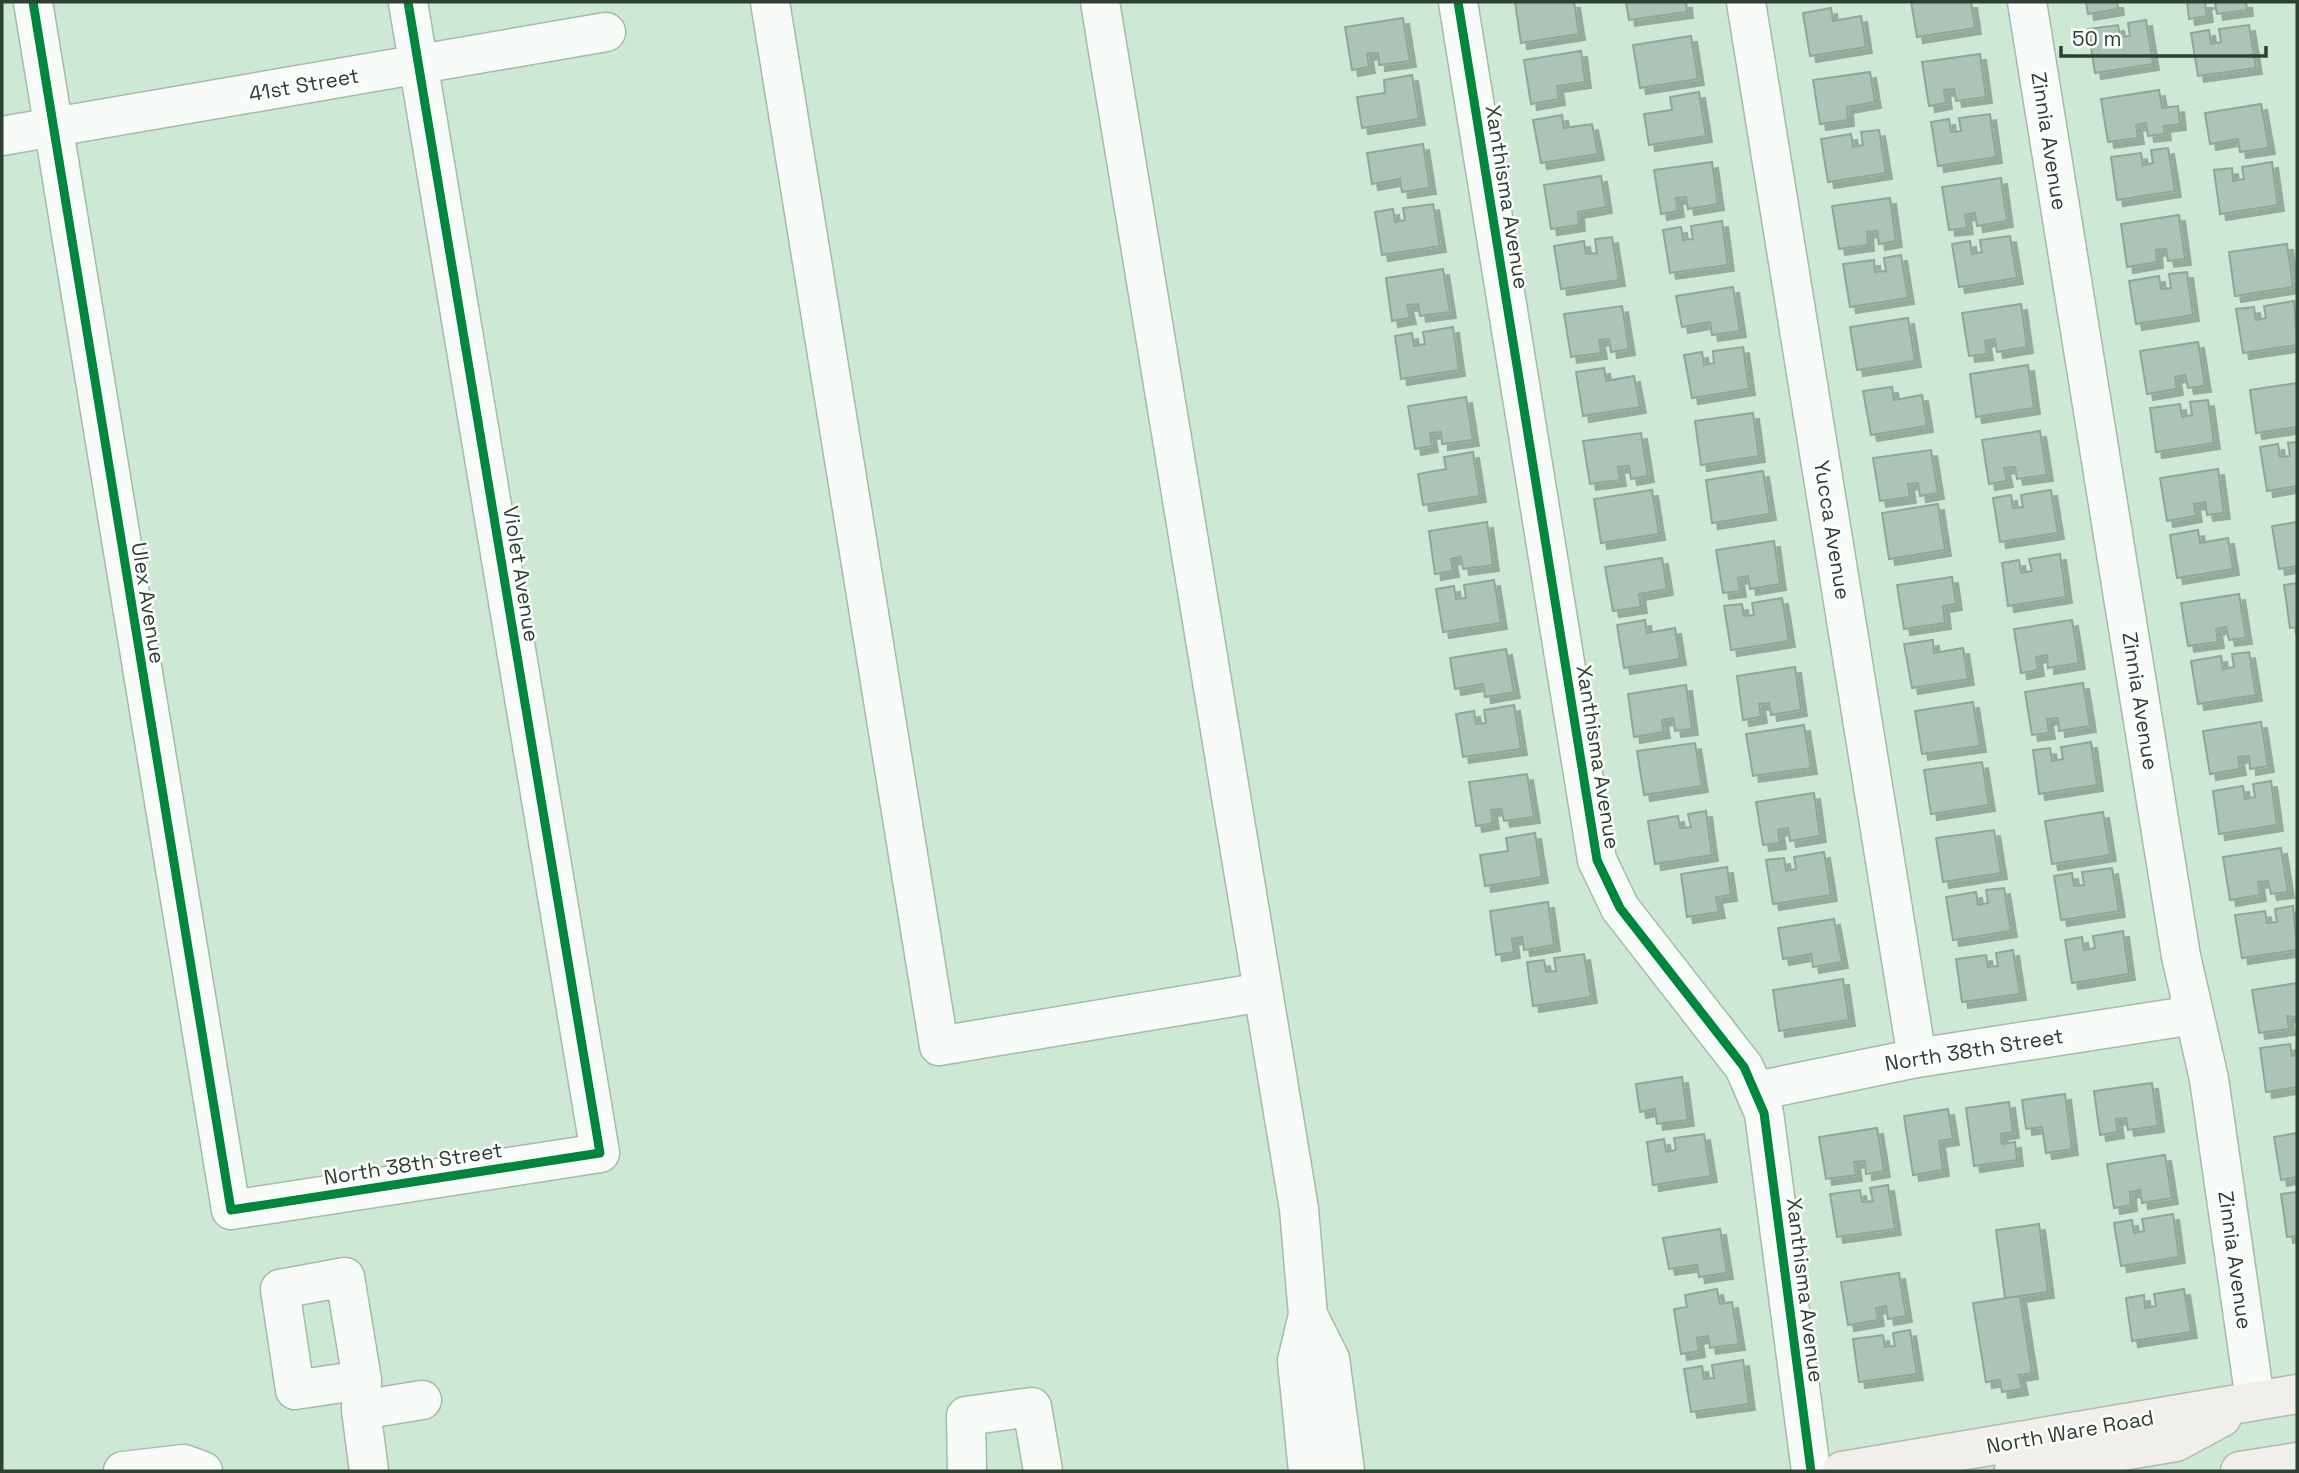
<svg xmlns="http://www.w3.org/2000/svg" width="2299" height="1473" viewBox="0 0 2299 1473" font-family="'Space Grotesk',sans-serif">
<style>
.building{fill:#abc4b7;stroke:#8ea79a;stroke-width:2;filter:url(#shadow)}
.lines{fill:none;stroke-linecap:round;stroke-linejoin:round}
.minor-casing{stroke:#a5baaa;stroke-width:41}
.major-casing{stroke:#b3b8ac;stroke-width:41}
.minor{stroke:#f8fcf9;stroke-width:38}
.major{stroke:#f0efeb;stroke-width:38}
.cycleway-casing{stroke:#fff;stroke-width:13}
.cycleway{stroke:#00873e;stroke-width:9}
.labels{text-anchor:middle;stroke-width:5;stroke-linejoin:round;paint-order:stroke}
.street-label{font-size:21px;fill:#2c4132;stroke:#fff}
</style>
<defs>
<filter id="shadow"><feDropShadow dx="6" dy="6" stdDeviation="0" flood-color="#0004"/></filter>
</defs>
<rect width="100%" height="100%" fill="#cde8d4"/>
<path class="building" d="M1515 2H1574L1579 34 1521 43Z
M1626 2H1686L1687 12 1629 20Z
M1911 2H1971L1975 28 1917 37Z
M2086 2H2117L2118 9 2088 14Z
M2187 2H2215L2205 3 2207 16 2189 19Z
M2215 2H2246L2247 10 2217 14Z
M1831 8 1833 21 1861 16 1866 47 1810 56 1803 13Z
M1403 18 1410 61 1379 65 1378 53 1367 54 1369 67 1352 70 1345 27Z
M2146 20 2153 64 2095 73 2088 29 2118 25 2120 37 2130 36 2128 23Z
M2249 25 2256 68 2198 76 2191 33 2209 30 2211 44 2221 42 2219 29Z
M1691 36 1698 79 1640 88 1633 45Z
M1581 51 1585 82 1557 86 1559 99 1531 104 1524 60Z
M1980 54 1986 97 1956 101 1954 89 1944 90 1946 103 1929 106 1922 62Z
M1870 72 1875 102 1847 107 1848 120 1820 124 1813 80Z
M1412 75 1419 119 1362 128 1357 97 1385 93 1384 80Z
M2159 90 2162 108 2178 106 2180 124 2164 126 2165 134 2148 136 2146 123 2136 125 2138 138 2108 142 2101 99Z
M1699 92 1706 136 1649 145 1644 114 1672 110 1670 97Z
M2261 104 2269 148 2240 152 2238 139 2210 144 2205 113Z
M1990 114 1996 157 1938 166 1931 122 1949 119 1951 132 1961 131 1959 118Z
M1562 115 1564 128 1592 124 1598 154 1541 163 1533 120Z
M1879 130 1886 173 1828 182 1821 139 1851 134 1853 147 1863 145 1861 132Z
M1423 144 1430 188 1402 192 1400 179 1372 184 1367 153Z
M2168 148 2175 191 2117 200 2111 157 2141 153 2143 165 2153 163 2151 150Z
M1712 162 1718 204 1688 209 1686 197 1676 198 1678 211 1661 214 1654 170Z
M2272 162 2278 205 2220 214 2214 170 2232 168 2233 181 2244 179 2242 167Z
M1601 176 1606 207 1578 212 1579 225 1551 229 1544 185Z
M2001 178 2007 221 1977 226 1975 213 1965 215 1967 228 1949 230 1942 187Z
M1890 198 1896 241 1879 244 1877 231 1867 232 1868 245 1839 249 1832 206Z
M1433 204 1440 246 1382 255 1375 212 1393 209 1395 222 1405 220 1403 208Z
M2179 215 2185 259 2168 261 2166 249 2156 250 2157 262 2127 267 2121 224Z
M1722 221 1728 265 1670 273 1663 230 1681 227 1683 240 1693 239 1691 226Z
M2010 236 2017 278 1959 287 1952 244 1970 241 1972 254 1982 252 1980 240Z
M1612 237 1619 280 1561 289 1554 246 1584 241 1586 254 1597 253 1595 239Z
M2287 244 2293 287 2235 296 2229 252Z
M1901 255 1908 298 1850 307 1843 264 1874 260 1875 272 1886 271 1884 258Z
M1443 269 1450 312 1420 316 1418 304 1407 305 1410 318 1392 321 1386 278Z
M2187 272 2193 315 2136 324 2129 281 2159 276 2161 289 2171 288 2169 274Z
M1733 287 1740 331 1712 335 1710 322 1682 327 1676 296Z
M2294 301 2297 345 2243 353 2236 309 2254 307 2256 320 2266 318 2264 306Z
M2021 304 2027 347 1997 352 1995 339 1985 341 1987 354 1969 356 1962 313Z
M1622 306 1629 349 1611 352 1609 339 1599 340 1601 353 1571 357 1564 314Z
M1908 318 1915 361 1857 370 1850 327Z
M1453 327 1459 370 1401 379 1395 336 1412 333 1414 346 1425 344 1423 332Z
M2198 342 2205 386 2188 388 2185 375 2175 377 2177 389 2147 394 2140 351Z
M1743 347 1749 389 1692 398 1684 355 1702 352 1704 365 1714 363 1713 351Z
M2028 365 2034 408 1976 417 1970 374Z
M1604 368 1606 381 1634 376 1640 407 1583 416 1576 372Z
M2297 383V427L2256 433 2250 390Z
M1892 387 1894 400 1922 395 1927 426 1871 435 1863 391Z
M1466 397 1473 440 1442 444 1441 432 1430 433 1432 446 1415 449 1408 406Z
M2208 400 2214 443 2156 452 2150 408 2180 404 2182 417 2192 415 2190 402Z
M1753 413 1759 456 1701 465 1695 421Z
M2040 431 2047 475 2017 479 2015 467 2004 468 2007 481 1989 484 1982 440Z
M1641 433 1648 476 1631 479 1629 466 1618 467 1620 480 1590 484 1583 441Z
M2297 442V486L2267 491 2260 447 2278 444 2280 457 2290 456 2288 443Z
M1931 450 1938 493 1920 496 1918 483 1908 484 1910 497 1880 501 1873 458Z
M1473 452 1480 496 1423 505 1418 474 1446 469 1444 457Z
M2218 469 2224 513 2207 515 2205 502 2194 504 2196 516 2167 521 2160 478Z
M1763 471 1770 514 1712 523 1706 480Z
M1652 490 1659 534 1601 543 1594 499Z
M2051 490 2058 533 2000 542 1993 498 2011 495 2013 508 2023 507 2021 495Z
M1938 504 1945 550 1889 559 1882 513Z
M1487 522 1493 565 1463 569 1461 557 1451 559 1453 571 1435 574 1429 531Z
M2297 522V566L2279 569 2272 526Z
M2198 530 2200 543 2228 538 2233 569 2177 578 2170 535Z
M1774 541 1780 584 1750 589 1748 576 1738 578 1740 591 1723 593 1716 550Z
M2060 554 2066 597 2008 606 2002 563 2019 560 2021 573 2032 571 2029 559Z
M1662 558 1667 589 1639 594 1641 607 1613 611 1605 567Z
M1952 577 1956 604 1943 606 1945 623 1904 629 1897 585Z
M1494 580 1501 623 1443 632 1436 589 1454 586 1456 599 1466 598 1464 585Z
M2297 583V627L2290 628 2284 585Z
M2239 594 2246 638 2229 640 2226 627 2216 629 2218 642 2188 646 2181 603Z
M1782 598 1789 641 1731 650 1724 606 1742 604 1744 616 1754 615 1752 603Z
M1645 620 1647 633 1675 628 1680 659 1624 668 1617 625Z
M2072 620 2079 663 2048 668 2047 655 2036 657 2038 670 2021 673 2014 629Z
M1933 640 1934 653 1963 648 1968 679 1912 688 1904 644Z
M1506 649 1514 692 1485 697 1483 684 1455 689 1450 658Z
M2249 652 2256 695 2198 704 2191 661 2221 656 2223 669 2234 667 2232 654Z
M1795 667 1801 710 1771 715 1769 703 1759 704 1761 717 1743 720 1737 676Z
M2083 683 2090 726 2059 731 2058 718 2047 719 2049 733 2032 735 2025 692Z
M1686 685 1692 729 1675 731 1673 718 1662 720 1664 732 1634 737 1628 694Z
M1973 702 1980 746 1922 754 1915 711Z
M1514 705 1521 749 1463 757 1456 714 1474 711 1476 724 1486 723 1484 710Z
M2261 722 2268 766 2250 769 2249 756 2238 757 2240 769 2210 774 2203 731Z
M1804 725 1811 768 1753 776 1746 734Z
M2091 742 2097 785 2039 794 2033 750 2050 748 2052 761 2063 759 2061 747Z
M1695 743 1702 786 1644 795 1637 751Z
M1982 762 1989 805 1931 814 1924 770Z
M1527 774 1534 817 1504 821 1501 809 1491 810 1493 823 1476 826 1469 782Z
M2271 781 2277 825 2219 834 2213 791 2243 786 2245 799 2255 797 2253 784Z
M1814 793 1820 836 1790 841 1788 828 1778 830 1780 843 1763 845 1756 802Z
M1706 811 1712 855 1655 864 1648 821 1678 816 1680 828 1691 827 1688 814Z
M2103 812 2110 855 2052 864 2045 821Z
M1994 830 2001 873 1943 882 1936 838Z
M1535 833 1542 877 1485 886 1480 855 1508 851 1506 838Z
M2281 848 2288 892 2271 894 2268 881 2258 882 2260 895 2230 900 2223 857Z
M1824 852 1831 895 1773 904 1766 860 1784 858 1786 871 1796 869 1794 857Z
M1727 867 1731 895 1716 897 1719 912 1687 917 1681 874Z
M2112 868 2119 911 2061 920 2054 876 2072 873 2074 886 2084 885 2082 872Z
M2004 888 2011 931 1953 940 1946 897 1976 892 1978 905 1988 903 1986 890Z
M1548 902 1554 945 1524 950 1522 937 1512 939 1514 952 1496 955 1490 911Z
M2293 906 2297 950 2242 958 2235 915 2265 911 2267 923 2277 922 2275 909Z
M1834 919 1842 962 1813 967 1811 954 1783 959 1778 928Z
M2123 931 2129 974 2072 983 2065 940 2082 937 2084 950 2095 948 2093 936Z
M2013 950 2020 994 1962 1002 1956 959 1986 955 1988 967 1998 966 1996 953Z
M1584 954 1591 997 1533 1006 1527 962 1544 960 1546 972 1556 971 1554 958Z
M1843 979 1849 1020 1779 1031 1773 990Z
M2297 983V1017L2287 1016 2289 1029 2259 1033 2252 990Z
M2290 1044 2292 1056 2297 1055V1087L2266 1092 2260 1048Z
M1682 1077 1688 1120 1657 1124 1655 1109 1640 1112 1636 1084Z
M2152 1083 2158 1126 2128 1130 2126 1118 2116 1119 2118 1132 2100 1135 2094 1091Z
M2065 1094 2072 1149 2046 1153 2042 1127 2026 1129 2022 1100Z
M2009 1102 2013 1132 2001 1134 2002 1144 2015 1142 2017 1160 1974 1166 1966 1108Z
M1948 1109 1953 1139 1939 1141 1943 1170 1913 1175 1904 1116Z
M1877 1128 1884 1171 1866 1174 1865 1161 1854 1162 1856 1175 1826 1179 1819 1137Z
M2297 1133V1177L2281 1180 2274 1137Z
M1704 1134 1711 1176 1653 1185 1647 1142 1664 1139 1666 1152 1676 1150 1674 1138Z
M2165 1155 2172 1198 2142 1203 2140 1190 2130 1192 2131 1205 2114 1208 2107 1164Z
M1888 1185 1895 1229 1837 1237 1830 1194 1860 1190 1862 1202 1873 1201 1870 1188Z
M2297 1192V1236L2287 1237 2281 1194Z
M2173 1214 2179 1257 2121 1266 2114 1223 2132 1220 2134 1233 2144 1231 2142 1219Z
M2039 1224 2048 1292 2005 1298 1996 1230Z
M1720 1229 1727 1273 1699 1277 1697 1265 1669 1269 1663 1238Z
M1899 1273 1906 1316 1888 1319 1886 1306 1876 1308 1878 1320 1848 1325 1841 1282Z
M1717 1289 1720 1304 1732 1302 1739 1344 1710 1348 1708 1336 1697 1338 1699 1351 1681 1354 1674 1309 1687 1307 1685 1295Z
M2184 1289 2191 1332 2132 1341 2126 1298 2144 1295 2145 1308 2156 1306 2154 1294Z
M2020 1296 2032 1373 2019 1375 2022 1389 2002 1392 2000 1380 1986 1382 1973 1303Z
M1910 1330 1917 1374 1859 1382 1853 1339 1883 1335 1885 1347 1895 1346 1893 1333Z
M1743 1360 1749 1404 1691 1412 1684 1369 1702 1366 1704 1379 1714 1378 1712 1365Z"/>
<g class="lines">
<g class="minor-casing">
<path id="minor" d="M33 2 231 1210 600 1153 408 2
M770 2 939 1046 1263 992
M1100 2 1299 1209 1308 1315 1297 1361 1308 1471
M1458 2 1597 860 1620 908 1744 1067 1764 1113 1811 1471
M1746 2 1917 1058
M2027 2 2181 956 2209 1079 2255 1400
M2 136 606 32
M1756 1091 1917 1058 2194 1015
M1308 1315 1330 1359 1345 1471
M362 1380 295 1390 280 1289 345 1277 362 1380 361 1410 369 1471
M361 1410 422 1400
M123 1471 184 1464 203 1471
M967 1471 966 1416 1032 1407 1043 1471"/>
</g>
<g class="major-casing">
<path id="major" d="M2014 1469 2176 1442 2222 1417
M1842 1471 2297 1394
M2240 1471 2297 1462"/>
</g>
<use href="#minor" class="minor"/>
<use href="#major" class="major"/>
<g class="cycleway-casing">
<path id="cycleway" d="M33 2 231 1210 600 1153 408 2
M1458 2 1597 860 1620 908 1744 1067 1764 1113 1811 1471"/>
</g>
<use href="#cycleway" class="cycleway"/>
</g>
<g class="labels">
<g class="street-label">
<text transform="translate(304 85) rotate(-10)" y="7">41st Street</text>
<text transform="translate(2049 141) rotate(81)" y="7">Zinnia Avenue</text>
<text transform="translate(1507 197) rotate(81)" y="7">Xanthisma Avenue</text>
<text transform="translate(1832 530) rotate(81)" y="7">Yucca Avenue</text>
<text transform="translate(521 574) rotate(81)" y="7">Violet Avenue</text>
<text transform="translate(148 603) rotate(81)" y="7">Ulex Avenue</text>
<text transform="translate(2140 701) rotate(81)" y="7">Zinnia Avenue</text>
<text transform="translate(1598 757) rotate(81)" y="7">Xanthisma Avenue</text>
<text transform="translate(1974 1050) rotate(-9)" y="7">North 38th Street</text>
<text transform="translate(413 1164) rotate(-9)" y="7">North 38th Street</text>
<text transform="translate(2235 1260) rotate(82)" y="7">Zinnia Avenue</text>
<text transform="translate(1805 1290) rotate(83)" y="7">Xanthisma Avenue</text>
<text transform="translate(2070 1432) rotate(-10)" y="7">North Ware Road</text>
</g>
</g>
<rect width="2299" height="1473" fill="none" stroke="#2c4132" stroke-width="7"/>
<path d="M2061 46v10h205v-10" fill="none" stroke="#2c4132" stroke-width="3.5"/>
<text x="2072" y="46" font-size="21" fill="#2c4132" stroke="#ffffff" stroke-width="5" paint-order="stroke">50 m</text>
</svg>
